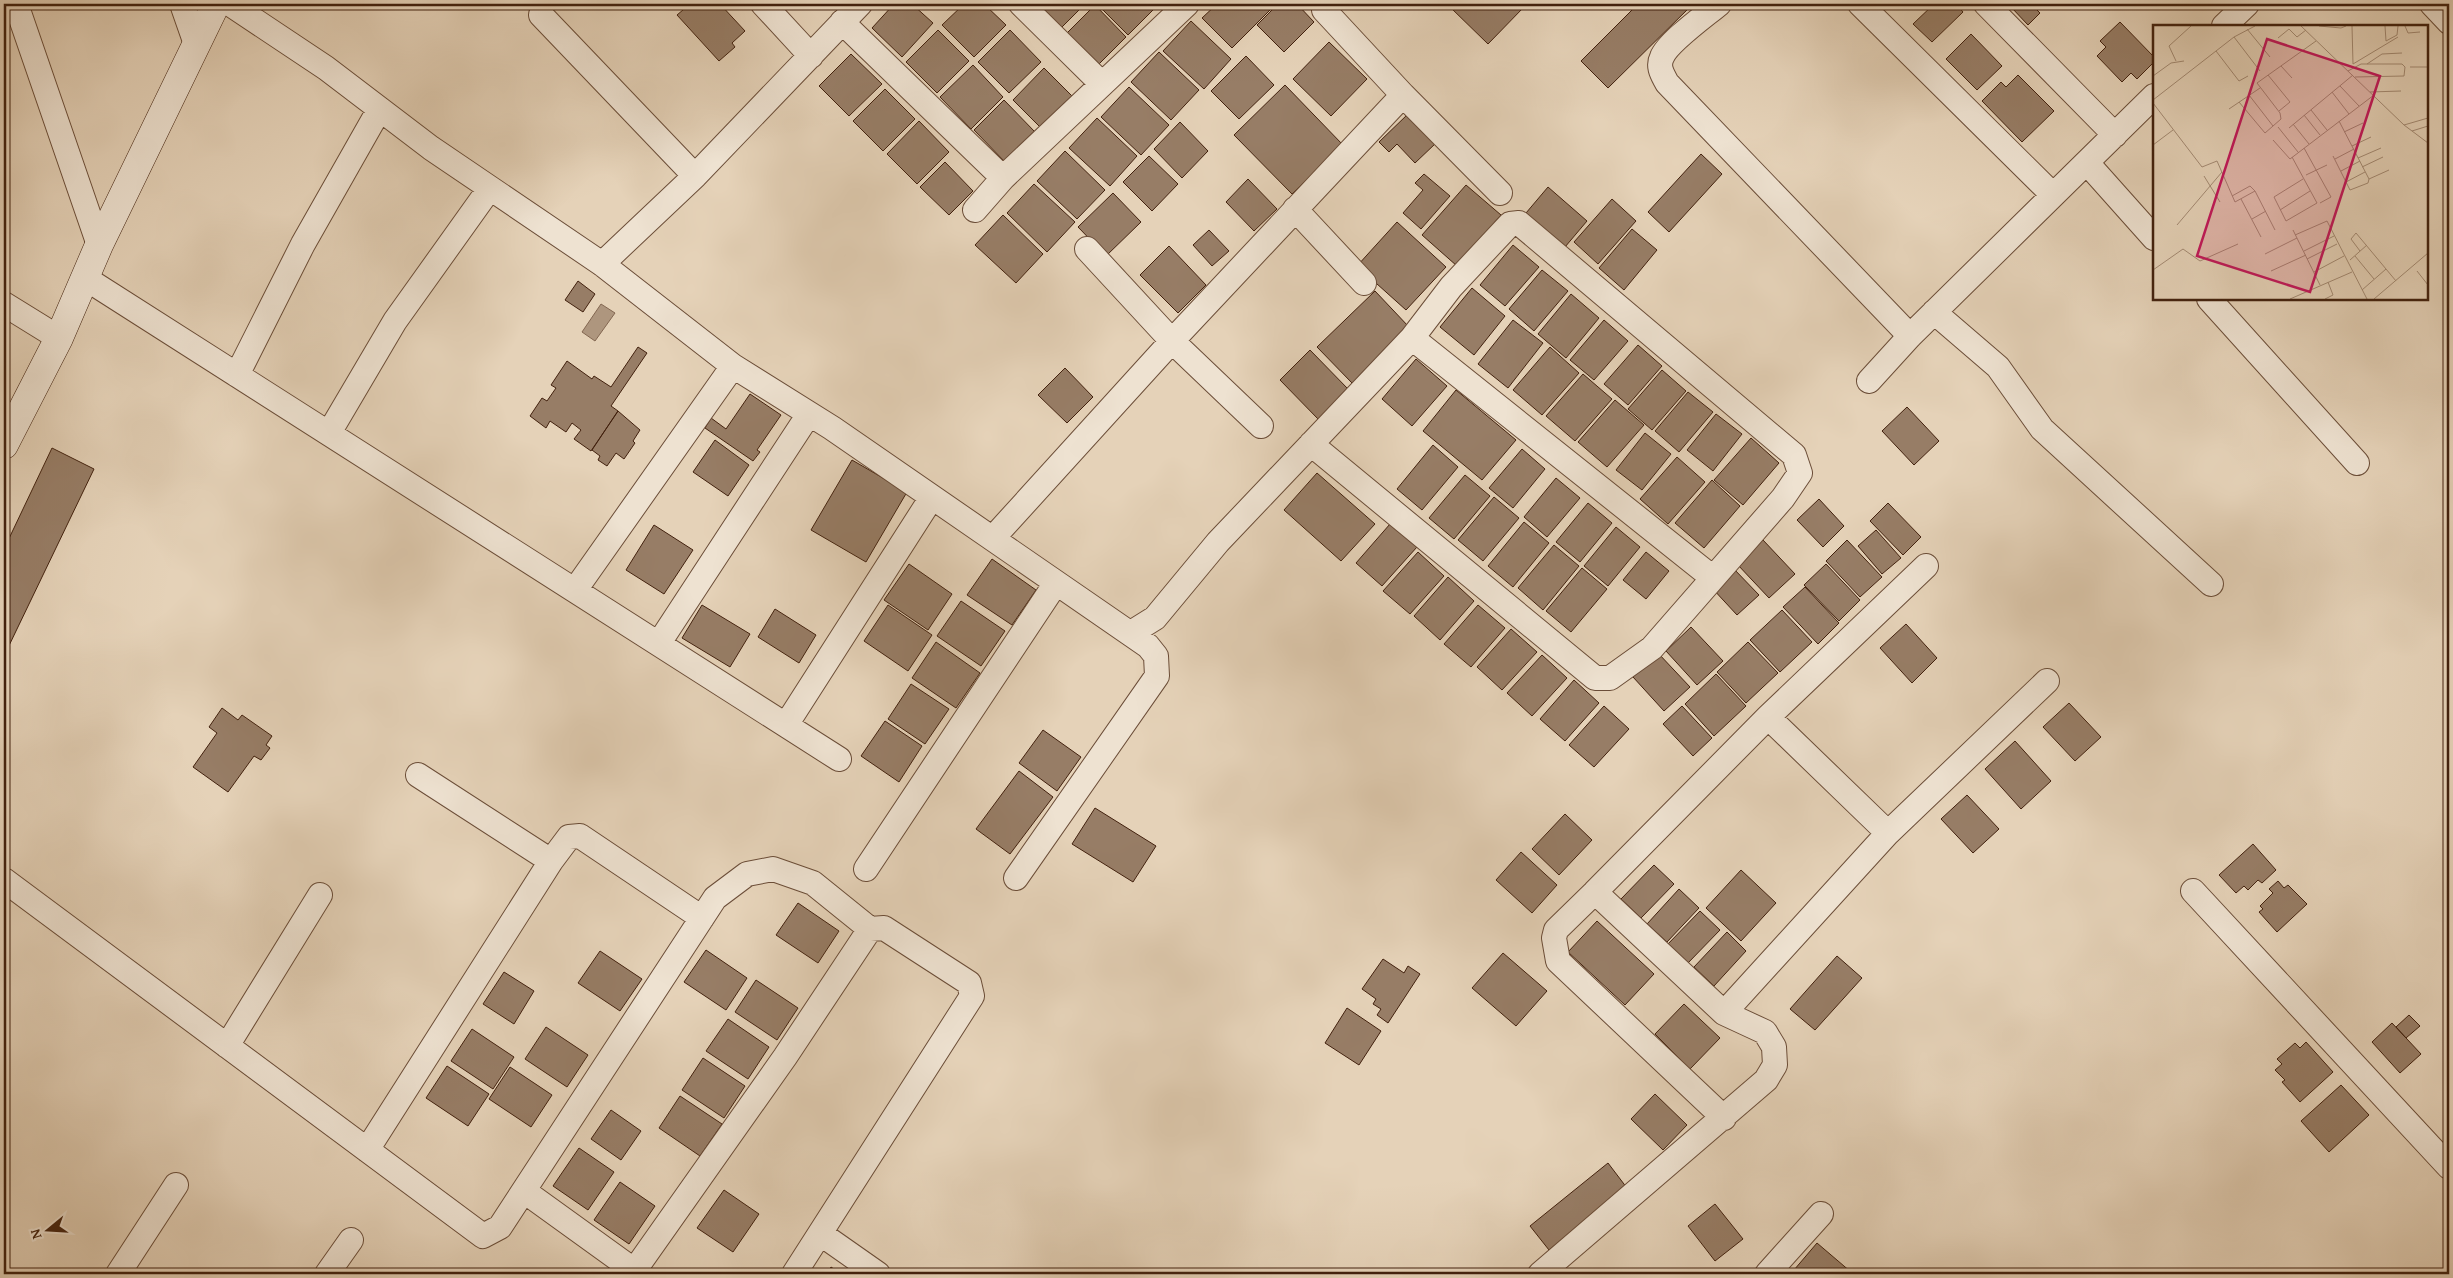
<svg xmlns="http://www.w3.org/2000/svg" width="2453" height="1278" viewBox="0 0 2453 1278" font-family="'Gentium Book Plus',serif">
<style>
.water{fill:#ae967e;stroke:#836751}
.building{fill:#977d66;stroke:#42210e}
.lines{fill:none;stroke-linecap:round;stroke-linejoin:round}
.minor-casing{stroke:#6b4d38;stroke-width:26}
.secondary-casing{stroke:#42210e;stroke-width:29}
.minor{stroke:#eee2d1;stroke-width:24}
.secondary{stroke:#eee2d1;stroke-width:28}
.inset-road{fill:none;stroke:#a48b74;stroke-width:1}
.view{fill:#c2185b;fill-opacity:0.15;stroke:#c2185b;stroke-width:2.5}
.inset-edge{fill:none;stroke:#42210e;stroke-width:2.5}
</style>
<rect width="100%" height="100%" fill="#e5d2b8"/>
<filter id="stains"><feTurbulence type="fractalNoise" baseFrequency=".004" numOctaves="4"/><feColorMatrix values="0 0 0 0 .2 0 0 0 0 .09 0 0 0 0 .02 0 0 0 .5 -.17"/></filter>
<radialGradient id="worn" r=".72"><stop offset=".6" stop-color="#630" stop-opacity="0"/><stop offset="1" stop-color="#630" stop-opacity=".3"/></radialGradient>
<path class="water" d="M601 304 615 313 595 341 582 332Z"/>
<path class="building" d="M690 4H720L745 31 732 43 735 47 719 61 677 15Z
M894 4H912L933 23 902 57 872 28Z
M964 4H984L1006 25 974 57 942 25Z
M1030 4H1085L1057 32Z
M1097 4H1159L1128 35Z
M1217 4H1276L1232 48 1202 18Z
M1278 4H1297L1314 22 1284 52 1257 25Z
M1453 4H1519L1523 8 1488 44 1450 7Z
M1638 4H1693L1608 88 1581 61Z
M1934 4H1956L1963 12 1932 42 1913 24Z
M2015 4H2031L2040 13 2028 25 2011 7Z
M1095 5 1126 37 1094 69 1063 37Z
M1191 21 1231 59 1204 89 1163 51Z
M2120 22 2154 57V62L2137 79 2131 73 2122 82 2097 56 2106 47 2100 41Z
M938 30 969 61 937 93 906 62Z
M1010 30 1041 62 1009 93 978 62Z
M1971 34 2002 66 1977 90 1946 59Z
M1329 42 1367 79 1331 116 1293 79Z
M1159 52 1199 90 1171 120 1131 82Z
M851 54 882 84 849 116 819 86Z
M1246 56 1274 85 1239 119 1211 91Z
M973 65 1003 97 971 129 940 97Z
M1044 68 1076 100 1044 131 1013 100Z
M2018 75 2054 111 2022 142 1982 101 2001 82 2006 87Z
M1285 85 1343 145 1292 194 1234 135Z
M1129 87 1169 125 1141 155 1101 117Z
M885 89 915 119 883 151 853 121Z
M1004 100 1035 132 1005 162 974 130Z
M1408 114 1436 143 1415 163 1397 144 1389 152 1379 142Z
M1097 118 1137 156 1110 186 1069 148Z
M919 121 949 152 917 184 887 154Z
M1180 122 1208 151 1182 178 1154 149Z
M1065 151 1105 190 1077 219 1037 181Z
M1701 154 1722 174 1669 232 1648 212Z
M1149 156 1178 184 1152 211 1123 182Z
M945 162 973 191 949 215 920 187Z
M1424 174 1450 196 1421 229 1403 213 1423 190 1415 183Z
M1248 179 1277 209 1254 231 1226 202Z
M1034 184 1075 222 1047 252 1007 213Z
M1466 185 1501 215 1457 266 1422 235Z
M1548 187 1587 221 1565 247 1526 213Z
M1113 193 1141 222 1106 256 1078 227Z
M1612 199 1636 221 1598 264 1574 242Z
M1003 215 1043 254 1016 283 975 245Z
M1397 222 1446 267 1406 310 1357 266Z
M1632 229 1657 250 1624 290 1599 268Z
M1209 230 1229 251 1212 266 1193 245Z
M1513 245 1539 267 1505 306 1480 285Z
M1169 246 1206 285 1178 313 1140 275Z
M1542 270 1568 291 1534 331 1509 309Z
M578 281 595 294 583 312 565 300Z
M1472 288 1505 316 1474 355 1440 327Z
M1375 291 1409 327 1352 383 1317 347Z
M1571 294 1599 318 1566 358 1538 334Z
M1513 320 1543 343 1508 388 1478 364Z
M1604 320 1628 341 1594 380 1570 360Z
M1638 345 1662 366 1628 405 1604 384Z
M638 347 647 353 611 406 618 411 591 451 574 439 581 430 572 423 566 432 550 421 546 428 530 416 542 398 547 401 556 388 551 385 567 361 592 379 594 376 611 387Z
M1550 347 1579 373 1542 415 1513 390Z
M1310 350 1349 390 1319 420 1280 380Z
M1416 359 1447 386 1412 426 1382 399Z
M1065 368 1093 397 1067 423 1038 395Z
M1662 370 1686 391 1652 430 1628 409Z
M1583 374 1612 399 1575 441 1546 416Z
M1456 390 1516 440 1482 480 1423 431Z
M1688 392 1713 412 1679 452 1655 431Z
M750 394 781 415 757 450 760 452 753 461 705 428 711 418 726 429Z
M1615 400 1644 425 1607 467 1578 442Z
M1907 407 1939 441 1914 465 1882 431Z
M618 411 640 430 633 441 635 443 624 459 616 453 607 466 598 460 600 456 592 450Z
M1716 414 1742 434 1713 471 1687 450Z
M1645 433 1671 454 1642 490 1616 470Z
M1751 438 1779 463 1743 505 1714 480Z
M715 440 749 465 728 496 693 472Z
M1433 445 1458 467 1422 510 1397 489Z
M52 448 94 469 4 656V549Z
M1522 449 1545 469 1513 508 1489 488Z
M1677 457 1705 482 1668 524 1640 499Z
M852 460 907 492 866 562 811 530Z
M1317 473 1375 524 1341 561 1284 510Z
M1465 475 1490 496 1454 539 1429 518Z
M1556 478 1580 498 1547 537 1524 517Z
M1712 480 1740 506 1704 548 1675 523Z
M1494 497 1519 518 1483 561 1458 540Z
M1819 499 1844 526 1823 547 1797 520Z
M1588 503 1612 523 1580 562 1556 542Z
M1888 503 1921 537 1903 555 1870 521Z
M1524 522 1549 543 1513 587 1488 566Z
M1390 524 1417 547 1382 586 1356 563Z
M654 525 693 550 664 594 626 570Z
M1616 527 1640 547 1608 586 1584 566Z
M1876 530 1901 558 1882 574 1858 546Z
M1763 540 1795 574 1769 598 1737 564Z
M1847 540 1882 577 1860 597 1826 561Z
M1554 545 1579 566 1543 610 1518 588Z
M1418 552 1444 576 1410 614 1383 591Z
M1646 552 1669 571 1646 599 1623 580Z
M992 559 1036 590 1012 625 967 595Z
M909 564 952 594 928 630 884 600Z
M1826 564 1860 600 1839 621 1804 585Z
M1582 568 1607 589 1571 632 1546 611Z
M1733 568 1759 595 1737 615 1712 588Z
M1448 577 1474 601 1440 640 1414 616Z
M1805 587 1839 623 1818 644 1783 607Z
M961 601 1005 631 981 666 937 636Z
M702 605 750 634 730 667 682 638Z
M888 605 932 635 908 671 864 641Z
M1478 605 1505 628 1471 667 1444 644Z
M775 609 816 635 799 663 758 637Z
M1782 610 1812 642 1780 672 1750 640Z
M1906 624 1937 658 1912 683 1880 648Z
M1691 627 1723 661 1697 685 1666 651Z
M1511 629 1537 652 1502 690 1477 667Z
M936 642 980 673 956 708 912 678Z
M1748 642 1778 673 1746 703 1717 672Z
M1658 653 1690 687 1664 711 1633 677Z
M1542 655 1567 678 1532 716 1507 693Z
M1716 674 1746 706 1714 736 1685 704Z
M1574 680 1599 703 1565 741 1540 719Z
M911 684 949 709 925 744 888 719Z
M2069 703 2101 737 2075 761 2043 727Z
M1604 706 1629 729 1594 767 1569 745Z
M1682 706 1712 738 1693 756 1663 724Z
M222 708 238 720 242 715 272 736 266 745 270 748 261 760 254 756 228 792 193 767 217 733 209 727Z
M885 721 922 746 899 782 861 756Z
M1043 730 1081 757 1057 791 1019 763Z
M2015 741 2051 781 2021 809 1985 769Z
M1019 771 1053 797 1010 854 976 829Z
M1967 795 1999 829 1973 853 1941 819Z
M1095 808 1156 846 1133 882 1072 844Z
M1565 814 1592 840 1559 875 1532 849Z
M2253 844 2276 870 2262 883 2258 880 2248 890 2244 886 2236 893 2219 875Z
M1521 852 1557 885 1532 913 1496 880Z
M1654 865 1674 884 1641 918 1621 899Z
M1741 870 1776 903 1741 941 1706 908Z
M2278 881 2284 888 2288 885 2307 904 2277 932 2259 912 2263 909 2260 906 2273 893 2269 889Z
M1679 889 1699 908 1667 942 1647 924Z
M798 903 839 931 818 963 776 935Z
M1700 911 1720 930 1687 964 1667 945Z
M1597 921 1654 974 1625 1005 1568 952Z
M1727 932 1746 951 1714 986 1694 967Z
M706 950 747 978 726 1010 684 982Z
M600 951 642 979 620 1011 578 983Z
M1503 953 1547 991 1516 1026 1472 988Z
M1837 956 1862 978 1815 1030 1790 1009Z
M1383 959 1404 973 1408 966 1420 974 1388 1023 1377 1015 1381 1009 1373 1004 1376 999 1362 989Z
M504 972 534 991 514 1024 483 1004Z
M756 980 798 1008 777 1040 735 1012Z
M1684 1004 1720 1038 1690 1069 1655 1034Z
M1347 1008 1381 1031 1359 1065 1325 1043Z
M2409 1015 2420 1026 2406 1038 2396 1027Z
M728 1019 769 1047 748 1079 706 1051Z
M2392 1023 2421 1054 2400 1073 2372 1042Z
M546 1027 588 1055 567 1087 525 1059Z
M472 1029 514 1057 493 1089 451 1061Z
M2306 1042 2333 1072 2300 1102 2282 1082 2285 1080 2275 1070 2282 1064 2277 1059 2295 1043 2300 1048Z
M703 1058 745 1086 724 1118 682 1090Z
M447 1066 489 1094 468 1126 426 1098Z
M510 1067 552 1095 531 1127 489 1099Z
M2341 1085 2369 1115 2329 1152 2301 1121Z
M1655 1094 1687 1125 1663 1150 1631 1119Z
M680 1096 722 1124 700 1156 659 1128Z
M611 1110 641 1131 621 1160 591 1139Z
M579 1148 614 1172 588 1210 553 1186Z
M1608 1163 1627 1188 1549 1250 1530 1226Z
M620 1182 655 1206 629 1244 594 1220Z
M724 1190 759 1214 733 1252 697 1228Z
M1715 1204 1743 1239 1715 1261 1688 1226Z
M1817 1243 1851 1272 1849 1274H1799L1794 1270Z
M831 1267 841 1274H827Z"/>
<g class="lines">
<g class="minor-casing">
<path id="minor" d="M16 4 99 245
M182 4 196 44
M230 4 326 68 431 148 602 264 733 366 832 428 1148 646 1156 656 1157 676 1016 878
M763 4 811 56
M1021 4 1102 84
M1719 4C1706 15 1668 42 1662 57 1657 67 1663 75 1667 83L1910 336
M1860 4 2052 194
M1986 4 2115 135
M2432 4 2449 22
M1324 10 1403 95
M541 15 695 176
M842 22 1003 178
M2224 26 2247 4
M2088 164 2154 238
M1295 209 1364 283
M975 210 1003 178 1187 4
M1087 249 1172 341 1261 426
M602 264 695 176 860 4
M85 278 839 759
M2209 299 2357 463
M4 304 59 338
M1934 312 1998 367 2042 429 2211 584
M1412 338 1713 578
M237 375 303 244 379 110
M1869 381 1910 336 2154 96
M329 433 395 321 490 188
M993 538 1172 341 1403 95 1500 193
M575 590 733 366
M1131 633 1155 618 1218 542 1412 338 1451 287 1510 224 1519 223 1794 455 1800 473 1783 498 1652 648 1610 678H1595L1311 444
M659 643 809 414
M1768 717 1888 833
M786 725 932 497
M418 775 551 861
M866 869 1056 583
M4 880 483 1236 500 1227 715 898 747 874 773 869 813 883 870 929
M2193 891 2449 1167
M1595 892 1556 930 1554 938 1558 961 1724 1118
M1724 1013 1888 833 2047 681
M227 1046 320 895
M367 1150 551 861 569 837 580 836 702 918
M524 1191 639 1274
M821 1234 878 1274
M634 1271 785 1057 870 929 884 928 969 983 972 996 794 1274
M118 1274 176 1185
M327 1274 351 1240
M1540 1274 1766 1080 1775 1065 1774 1047 1765 1032 1724 1013 1595 892 1768 717 1926 566
M1767 1274 1821 1214"/>
</g>
<g class="secondary-casing">
<path id="secondary" d="M4 445 59 338 99 245 216 4"/>
</g>
<use href="#minor" class="minor"/>
<use href="#secondary" class="secondary"/>
</g>
<g transform="translate(2153 25)">
<rect width="275" height="275" fill="#e5d2b8"/>
<path class="inset-road" d="M148 1 251 100 275 118M166 1 188 3 193 1M199 1 200 39M232 1 233 16 244 10 245 1M252 1 255 8 267 7M94 4 117 32M81 12 107 46M125 13 136 4 144 12 153 5M63 26 86 56 95 51M23 36 16 21 38 1M200 39 245 12M214 39 229 29 249 28M128 41 139 53M257 42H275M195 46 208 39H249L252 42 251 51 202 52M115 50 137 77 126 86M0 51 18 38 31 36M187 61 206 81M179 67 196 89M217 67 248 66M0 75 81 12 102 1M86 77 112 108 120 101 96 70M0 78 49 142 64 136 82 177 102 166 122 205M76 84 107 63M158 85 174 105M151 90 167 110M186 96 216 154 236 145M140 99 156 119M251 100 275 93M120 101 128 94 127 88 104 58 163 16M125 102 145 127M136 103 200 50M259 106 275 101M191 107 210 98M120 115 137 134 221 70M0 120 20 105M199 121 218 112M151 123 178 172 167 178M180 131 197 165 215 158 216 154M139 132 164 178 133 196 121 172 150 154M205 133 228 123M182 134 201 124M209 142 230 132M188 146 207 136M153 150 174 140M51 151 67 177M193 157 212 147M79 171 97 161 102 166M88 174 108 212M127 185 157 166M99 194 113 186M24 200 69 147M140 205 167 260M142 210 174 196 214 274M151 226 181 211M207 226 198 214 203 208 243 256M112 229 144 213M202 231 221 254M154 234 184 219M197 235 214 220M0 245 30 224 47 236 85 219M118 246 153 230M264 246 275 260M161 247 191 231M209 265 233 244M137 274 199 247M172 274 180 270 175 257M221 274 275 228"/>
<path class="view" d="M114 14 227 51 157 267 44 231Z"/>
<rect width="275" height="275" class="inset-edge"/>
</g>
<rect width="2453" height="1278" fill="none" stroke="#e5d2b8" stroke-width="20"/>
<rect x="5" y="5" width="2443" height="1268" fill="none" stroke="#42210e" stroke-width="2.5"/>
<rect x="10" y="10" width="2433" height="1258" fill="none" stroke="#42210e"/>
<g transform="translate(48 1230) rotate(252)" stroke="#eee2d1" stroke-width="4" paint-order="stroke">
<path d="M0-4L9 19L0 12L-9 19Z" fill="#42210e"/>
<text y="-8" font-size="14" font-weight="bold" text-anchor="middle" fill="#42210e">N</text>
</g>
<rect width="100%" height="100%" filter="url(#stains)"/>
<rect width="100%" height="100%" fill="url(#worn)"/>
</svg>
